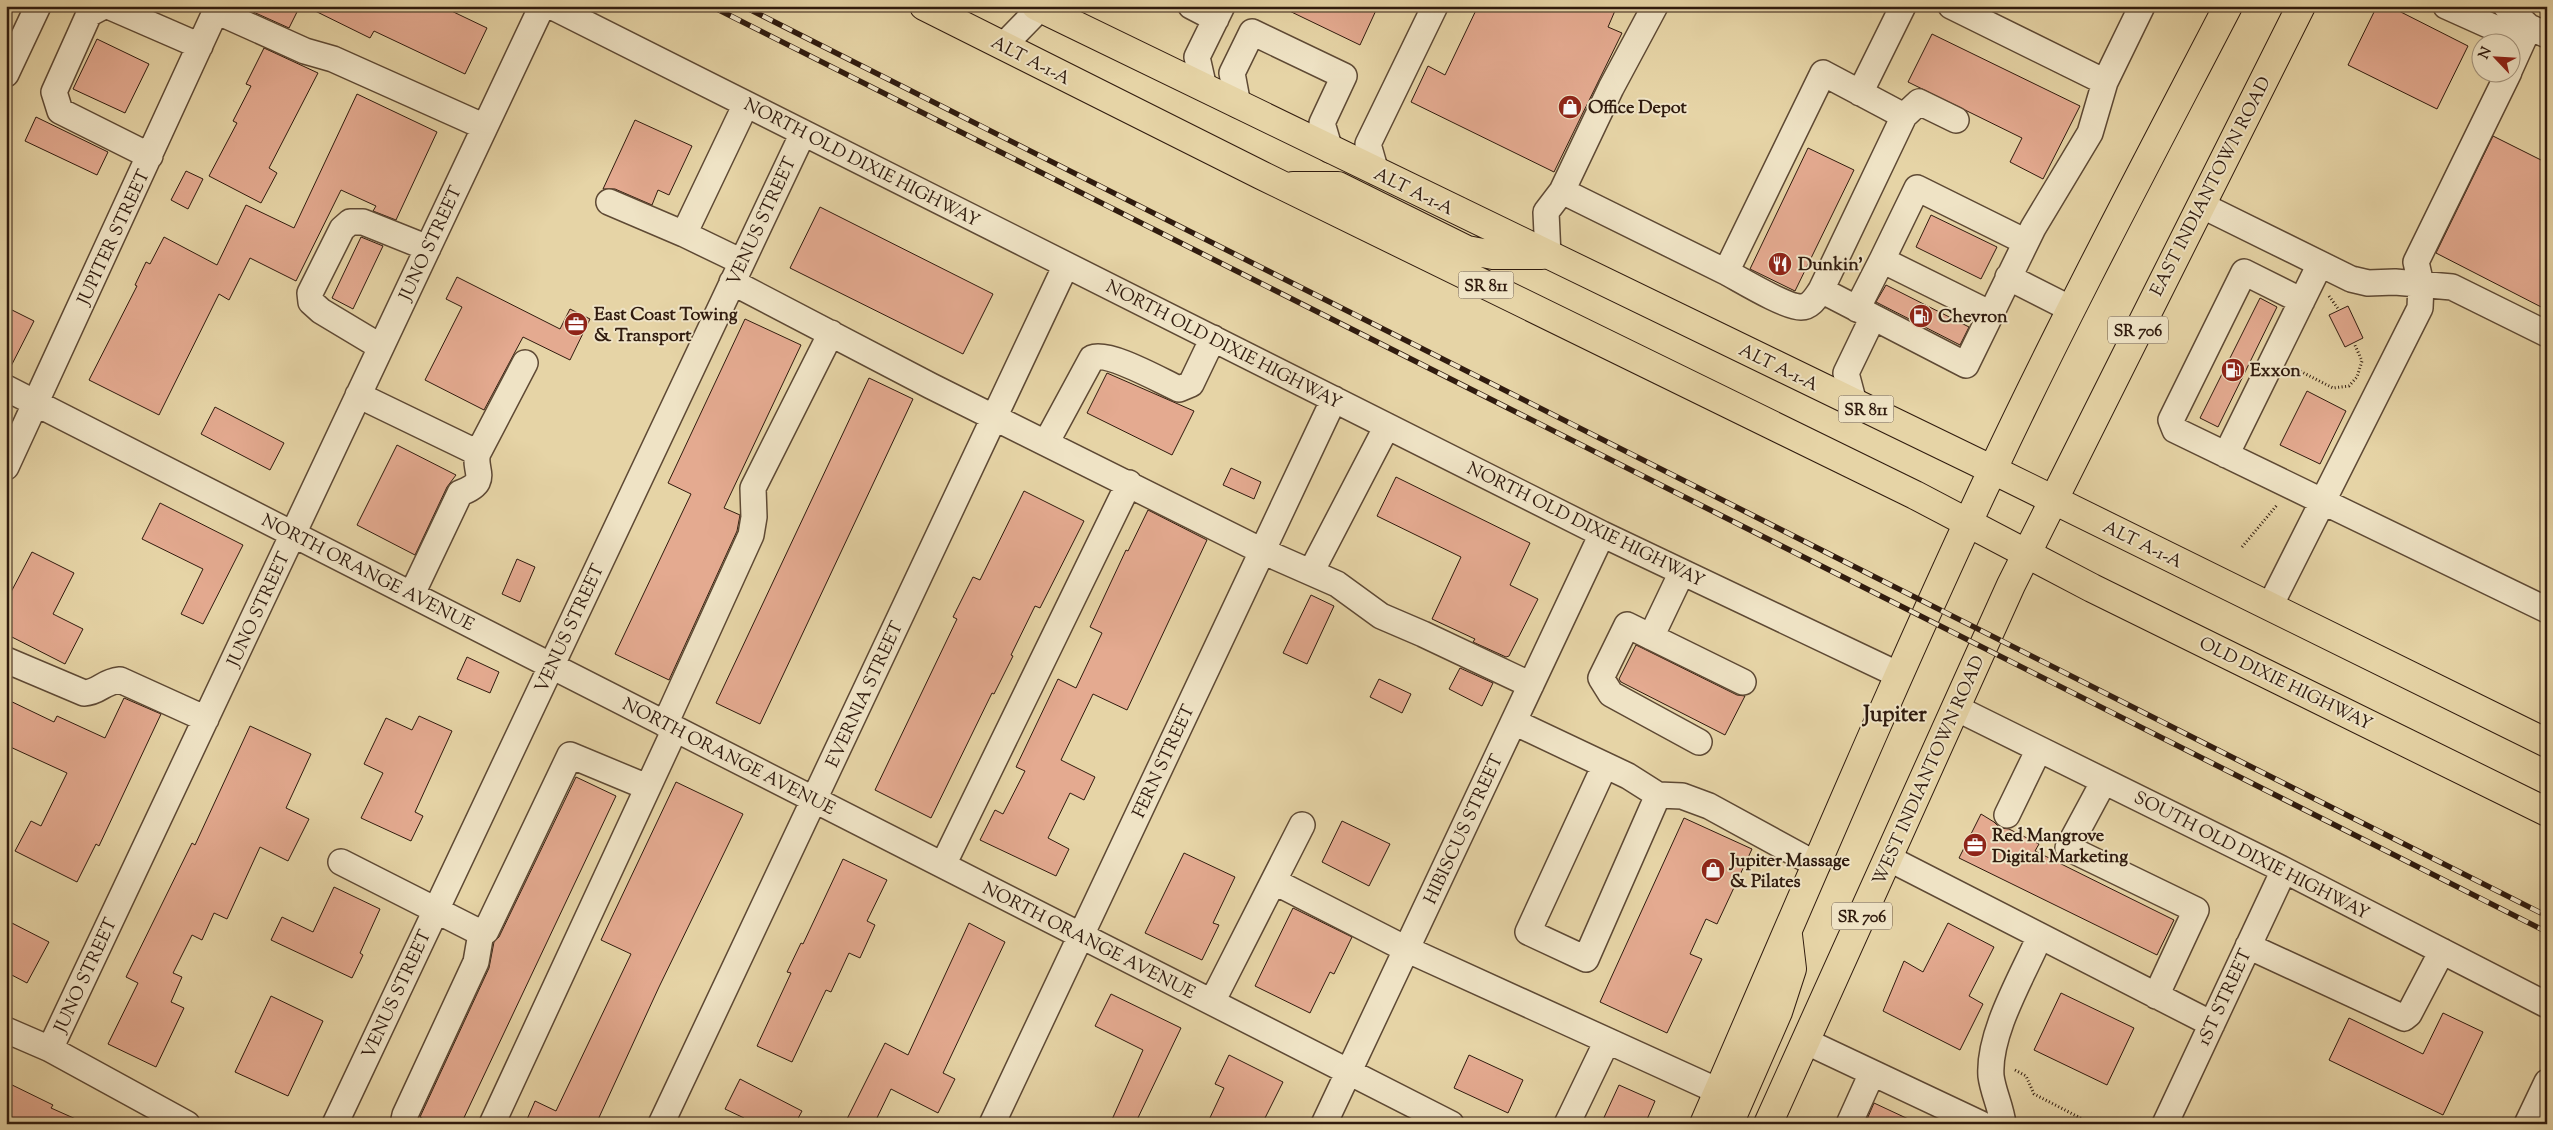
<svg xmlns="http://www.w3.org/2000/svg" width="2553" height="1130" viewBox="0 0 2553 1130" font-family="'Sorts Mill Goudy',serif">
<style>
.building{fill:#e4aa90;stroke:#301b0e}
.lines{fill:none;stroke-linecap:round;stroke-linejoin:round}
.minor-casing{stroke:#5e4934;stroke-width:28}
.major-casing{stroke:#301b0e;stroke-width:30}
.path{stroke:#301b0e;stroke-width:3;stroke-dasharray:1 2.5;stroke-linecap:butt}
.minor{stroke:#efe3c5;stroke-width:25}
.major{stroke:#e6d4a6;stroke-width:28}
.rail-casing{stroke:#301b0e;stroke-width:5.5}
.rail{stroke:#efe3c5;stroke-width:4;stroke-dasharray:11;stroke-linecap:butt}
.labels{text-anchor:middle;stroke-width:4;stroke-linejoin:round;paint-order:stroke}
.shield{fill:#efe3c5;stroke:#695745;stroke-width:1}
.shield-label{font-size:16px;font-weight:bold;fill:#301b0e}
.street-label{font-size:18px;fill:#301b0e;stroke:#efe3c5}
.poi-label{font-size:18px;font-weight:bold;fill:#301b0e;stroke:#efe3c5;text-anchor:start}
.district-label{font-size:22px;font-weight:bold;fill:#301b0e;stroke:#efe3c5}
</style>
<rect width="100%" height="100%" fill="#e6d4a6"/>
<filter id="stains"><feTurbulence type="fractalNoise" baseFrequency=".004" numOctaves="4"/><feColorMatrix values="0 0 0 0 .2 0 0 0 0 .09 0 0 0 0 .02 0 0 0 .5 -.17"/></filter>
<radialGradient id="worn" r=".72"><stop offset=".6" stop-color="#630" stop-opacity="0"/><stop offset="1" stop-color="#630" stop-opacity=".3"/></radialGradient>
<path class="building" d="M240 6H300L289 28Z
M305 6H441L487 28 465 74 374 31 370 38Z
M1279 6H1378L1360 45Z
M1478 6H1617L1608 27 1622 33 1554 172 1411 102 1428 66 1445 75Z
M2377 6H2389L2468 46 2437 109 2348 65Z
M1932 34 2080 106 2043 179 2010 162 2022 138 1908 82Z
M97 39 149 64 125 113 73 89Z
M264 48 318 73 269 168 277 173 261 203 209 176 237 123 233 121 251 86 246 84Z
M357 94 437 132 396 220 373 211 376 206 341 190 296 281 250 258 229 300 219 294 159 415 89 380 137 286 135 285 146 262 150 264 164 237 217 265 246 205 294 228Z
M36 117 108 152 97 175 25 141Z
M635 120 692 146 669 195 658 190 652 205 615 189H603Z
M2493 136 2547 163V310L2436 253Z
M1808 148 1854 170 1795 291 1750 269Z
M186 171 203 179 188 209 171 200Z
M820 207 993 294 963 354 790 268Z
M1931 215 1997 247 1981 279 1916 247Z
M361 237 383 246 353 309 332 298Z
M457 277 560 329 570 309 590 319 570 360 523 337 484 410 425 380 462 307 446 299Z
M1886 285 1969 327 1960 345 1876 302Z
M2260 298 2277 307 2218 427 2200 418Z
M2348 306 2363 338 2345 347 2329 315Z
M6 307 34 321 7 374H6Z
M745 319 801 345 724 508 740 515 737 531 669 680 615 654 691 494 668 483Z
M1107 373 1194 411 1172 455 1087 413Z
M869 378 913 399 760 724 716 703Z
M2307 391 2346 411 2320 464 2280 445Z
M215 407 284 443 270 470 201 434Z
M397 445 456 475 447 487 415 555 357 525Z
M1231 468 1261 482 1254 499 1223 485Z
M1396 477 1530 543 1510 585 1538 599 1509 656 1506 657 1473 642 1475 639 1432 619 1461 557 1377 516Z
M1024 491 1084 521 1040 608 1035 606 1011 655 1013 656 994 694 992 693 931 818 875 790 957 619 953 617 973 577 980 580Z
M160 503 243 545 203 624 181 614 203 569 142 539Z
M1148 510 1207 540 1127 710 1093 694 1061 760 1095 777 1084 800 1070 793 1048 838 1069 849 1056 876 980 840 995 810 1003 814 1025 771 1016 767 1058 679 1076 688 1102 633 1090 627 1126 550 1128 551Z
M32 552 74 573 53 614 83 629 65 664 6 634V590L11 592Z
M517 559 535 567 520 602 502 594Z
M1311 595 1334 606 1307 664 1283 653Z
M1636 645 1737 695 1745 696 1725 735 1621 682 1619 679Z
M467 657 499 672 490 693 457 679Z
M1460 668 1493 683 1482 706 1449 689Z
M1379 679 1411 694 1402 713 1370 697Z
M124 698 161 714 99 846 96 844 77 882 15 851 31 821 41 826 67 773 6 745V699L54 722 57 716 105 738Z
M419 716 452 731 415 812 423 816 411 841 361 818 383 773 364 764 386 718 412 730Z
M250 726 311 754 286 808 309 819 288 861 260 847 227 919 214 913 202 940 192 935 173 973 182 977 171 1002 184 1008 156 1067 108 1044 138 983 126 977 192 843 195 845Z
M576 777 616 796 461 1124H433L420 1117 489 968 494 942 499 937Z
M676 782 743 814 659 987 596 1124H525L535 1101 556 1111 631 954 601 940Z
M1981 814 1994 822 2000 828 2009 829 2039 844 2035 851 2174 920 2157 955 1959 858Z
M1684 818 1752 849 1717 924 1706 919 1690 954 1702 959 1667 1033 1600 1002Z
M1342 821 1390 844 1369 886 1322 862Z
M1184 853 1235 877 1213 923 1219 925 1202 960 1145 933Z
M843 859 887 880 867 921 875 925 860 958 849 953 831 992 826 990 792 1062 757 1046 791 973 787 972 801 943 803 944Z
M334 887 380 909 360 953 363 955 352 978 271 940 282 917 313 932Z
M1293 908 1352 937 1334 974 1330 972 1310 1013 1255 986Z
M6 920 49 942 27 983 6 972Z
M969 923 1005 942 943 1073 955 1079 938 1113 891 1089 874 1124H857L847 1119 885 1043 908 1055Z
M1948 923 1994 947 1969 996 1983 1004 1960 1050 1883 1011 1904 961 1923 972Z
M2061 993 2134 1028 2107 1085 2034 1050Z
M1111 994 1181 1028 1135 1124H1110L1143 1050 1095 1026Z
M271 996 323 1021 288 1096 235 1072Z
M2443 1013 2483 1032 2443 1115 2329 1060 2349 1018 2423 1054Z
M1229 1055 1283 1082 1262 1124H1207L1224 1088 1215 1084Z
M1469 1055 1523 1080 1508 1113 1454 1088Z
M740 1079 802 1111 795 1124H741L744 1118 725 1109Z
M6 1082 53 1105 51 1108 87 1124H6Z
M1619 1085 1655 1101 1645 1124H1601Z
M1874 1103 1919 1124H1865Z"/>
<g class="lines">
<g class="minor-casing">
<path id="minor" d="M104 6 89 14 54 92 60 111 150 156
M108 6 200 46
M551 6 1602 534 1899 675
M1191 6 1216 19
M1951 6 2105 82
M2446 6 2495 28 2529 27
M2506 6 2529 27 2547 35
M216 11 305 51 333 59 485 127
M1003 46 1042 6
M2510 69 2529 27
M6 74 38 6
M1204 88 1197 57 1222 6
M1860 93 1903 6
M1238 105 1232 73 1252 32 1344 76 1322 123 1330 150
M1376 172 1368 144 1435 6
M1562 191 1726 272 1823 73 1904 116
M609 202 684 234 742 262
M2201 205 2351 279 2368 283 2395 282 2452 287 2547 334
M684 234 746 104
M1548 256 1546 212 1562 191 1611 88 1655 6
M1726 272C1741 280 1785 307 1801 307 1811 307 1816 297 1821 290L1966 365 2033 228 2090 133 2105 82 2142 6
M2008 277 2071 309
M732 282 931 386 1262 551 1337 584 1381 616 1423 634 1531 685
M1821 290 1904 116 1919 102 1956 120
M2302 301 2244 272 2171 420 2175 430 2547 610
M1857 309 1882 260
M1991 314 1882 260 1917 188 2026 242
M381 347 321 311 311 302 310 293 342 229 350 222H363L428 248
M6 388 1451 1124
M358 395 478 453
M1854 403 1846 373 1873 317
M1046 443 1092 358C1109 351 1161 381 1179 389L1191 384 1213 338
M2226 455 2320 264
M6 467 218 6
M1311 572 1387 426
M412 594 460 493C492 482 472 469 478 453L525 363
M2270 606 2420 308 2421 284 2416 262 2509 72
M1651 637 1682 572
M6 660 84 693C100 692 102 682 120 680L206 719
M1956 708 2284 870 2547 1005
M1514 722 1628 776 1658 795 1682 796 1709 806 1817 865
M665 724 751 535 754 517 753 488 831 333
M1699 742 1611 694 1601 678 1627 625 1743 682
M1605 765 1528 932 1586 959 1658 795
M2104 781 2068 848 2196 910 2156 996
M2007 815 2039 749
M1888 858 2212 1024
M341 862 481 933
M943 865 1129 483
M1275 882 1406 949 1718 1091
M2248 946 2404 1018 2409 1014 2442 951
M1212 1002 1302 825
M6 1030 50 1049 187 1124
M1805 1041 1981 1124
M50 1049 542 6
M335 1124 803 133
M403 1124 405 1115 476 962 481 933 486 931 570 755 647 787
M492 1124 675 729
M661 1124 1066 265
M992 1124 1334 399
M1324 1124 1602 534
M1567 1124 1607 1041
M1849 1124 1872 1073
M2003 1124C2001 1107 1993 1092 1991 1076 1988 1033 2023 975 2040 936
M2165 1124 2284 870
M2527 1124 2547 1082"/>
</g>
<g class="major-casing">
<path id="major" d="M924 6 1261 175 1915 495 2092 588 2547 812
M1036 6 1993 470 2547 743
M1293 186H1338L1467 250 1493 255H1542
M1704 1124C1799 906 1891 686 1992 471 2066 314 2148 160 2228 6
M1729 1124 1778 1012 1792 969 1788 935
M1768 1124 2011 585 2301 6"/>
</g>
<path class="path" d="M2329 296 2339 310
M2294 368 2333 388 2349 386 2357 377 2362 361 2354 343
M2242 547 2277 505
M2015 1070 2026 1076 2034 1094 2092 1124"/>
<use href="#minor" class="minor"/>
<use href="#major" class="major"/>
<g class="rail-casing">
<path id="rail" d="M711 6 2547 932
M743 6 2547 916"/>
</g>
<use href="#rail" class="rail"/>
</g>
<defs>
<g id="shop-disc" transform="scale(1.25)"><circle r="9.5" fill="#8f2418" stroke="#efe3c5"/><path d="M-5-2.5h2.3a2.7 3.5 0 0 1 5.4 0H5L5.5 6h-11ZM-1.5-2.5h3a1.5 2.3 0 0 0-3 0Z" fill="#fff"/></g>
<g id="restaurant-disc" transform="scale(1.25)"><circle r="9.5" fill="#8f2418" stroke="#efe3c5"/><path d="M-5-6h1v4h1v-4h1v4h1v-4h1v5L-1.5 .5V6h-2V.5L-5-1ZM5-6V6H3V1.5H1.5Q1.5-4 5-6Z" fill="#fff"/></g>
<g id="fuel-disc" transform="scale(1.25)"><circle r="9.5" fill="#8f2418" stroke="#efe3c5"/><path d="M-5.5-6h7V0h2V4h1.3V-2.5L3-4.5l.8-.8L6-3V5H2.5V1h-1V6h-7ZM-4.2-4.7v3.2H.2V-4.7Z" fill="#fff"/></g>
<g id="office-disc" transform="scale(1.25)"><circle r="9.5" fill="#8f2418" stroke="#efe3c5"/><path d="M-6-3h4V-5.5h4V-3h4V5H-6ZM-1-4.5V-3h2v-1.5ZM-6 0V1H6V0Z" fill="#fff"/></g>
</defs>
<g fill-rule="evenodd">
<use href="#shop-disc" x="1570" y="107"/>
<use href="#restaurant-disc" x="1780" y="264"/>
<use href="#fuel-disc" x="1921" y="316"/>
<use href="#office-disc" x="576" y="324"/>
<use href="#fuel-disc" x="2233" y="370"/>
<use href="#office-disc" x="1975" y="845"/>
<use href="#shop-disc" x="1713" y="870"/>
</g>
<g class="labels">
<g class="shield">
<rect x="1458.5" y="271.5" width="55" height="27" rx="4"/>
<rect x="2108" y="316.5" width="60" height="27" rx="4"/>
<rect x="1838.5" y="395.5" width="55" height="27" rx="4"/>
<rect x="1832" y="902.5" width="60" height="27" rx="4"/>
</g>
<g class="shield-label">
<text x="1486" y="291">SR 811</text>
<text x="2138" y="336">SR 706</text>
<text x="1866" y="415">SR 811</text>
<text x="1862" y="922">SR 706</text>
</g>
<g class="street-label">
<text transform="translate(1031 60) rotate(27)" y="6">ALT A-1-A</text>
<text transform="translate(862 162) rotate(27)" y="6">NORTH OLD DIXIE HIGHWAY</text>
<text transform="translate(2210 186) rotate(-63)" y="6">EAST INDIANTOWN ROAD</text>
<text transform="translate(1414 191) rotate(26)" y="6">ALT A-1-A</text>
<text transform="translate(761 221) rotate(-65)" y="6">VENUS STREET</text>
<text transform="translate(113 237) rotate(-65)" y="6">JUPITER STREET</text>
<text transform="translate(430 243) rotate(-65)" y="6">JUNO STREET</text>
<text transform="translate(1224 344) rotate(27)" y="6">NORTH OLD DIXIE HIGHWAY</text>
<text transform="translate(1779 367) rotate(26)" y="6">ALT A-1-A</text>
<text transform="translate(1586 524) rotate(26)" y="6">NORTH OLD DIXIE HIGHWAY</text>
<text transform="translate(2143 544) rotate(26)" y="6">ALT A-1-A</text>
<text transform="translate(368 572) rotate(27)" y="6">NORTH ORANGE AVENUE</text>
<text transform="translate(258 609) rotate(-65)" y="6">JUNO STREET</text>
<text transform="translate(569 628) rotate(-65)" y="6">VENUS STREET</text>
<text transform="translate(2286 683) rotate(26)" y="6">OLD DIXIE HIGHWAY</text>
<text transform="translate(864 694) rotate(-65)" y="6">EVERNIA STREET</text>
<text transform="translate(729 756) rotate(27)" y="6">NORTH ORANGE AVENUE</text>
<text transform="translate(1163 761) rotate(-65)" y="6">FERN STREET</text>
<text transform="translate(1928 770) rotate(-66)" y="6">WEST INDIANTOWN ROAD</text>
<text transform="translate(1463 829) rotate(-65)" y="6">HIBISCUS STREET</text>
<text transform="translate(2252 855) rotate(27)" y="6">SOUTH OLD DIXIE HIGHWAY</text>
<text transform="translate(1089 940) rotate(27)" y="6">NORTH ORANGE AVENUE</text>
<text transform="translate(85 975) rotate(-65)" y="6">JUNO STREET</text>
<text transform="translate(396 994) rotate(-65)" y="6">VENUS STREET</text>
<text transform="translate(2224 997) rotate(-65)" y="6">1ST STREET</text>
</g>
<g class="poi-label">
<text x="1588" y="113">Office Depot</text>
<text x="1798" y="270">Dunkin'</text>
<text x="594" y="320">East Coast Towing<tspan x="594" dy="21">&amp; Transport</tspan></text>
<text x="1938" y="322">Chevron</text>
<text x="2250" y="376">Exxon</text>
<text x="1992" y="841">Red Mangrove<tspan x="1992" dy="21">Digital Marketing</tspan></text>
<text x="1730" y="866">Jupiter Massage<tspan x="1730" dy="21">&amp; Pilates</tspan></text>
</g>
<g class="district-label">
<text x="1895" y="721">Jupiter</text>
</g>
</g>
<rect width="2553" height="1130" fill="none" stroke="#e6d4a6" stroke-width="25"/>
<rect x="8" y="8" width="2538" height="1115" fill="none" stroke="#301b0e" stroke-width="2.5"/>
<rect x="12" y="12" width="2528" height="1105" fill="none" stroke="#301b0e"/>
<g transform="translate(2496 58) rotate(295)"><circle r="24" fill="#efe3c5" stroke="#a3937c"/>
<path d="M0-4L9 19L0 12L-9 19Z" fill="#8f2418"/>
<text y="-8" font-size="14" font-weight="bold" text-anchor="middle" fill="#301b0e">N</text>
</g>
<rect width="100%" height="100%" filter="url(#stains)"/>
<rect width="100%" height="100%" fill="url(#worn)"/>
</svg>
